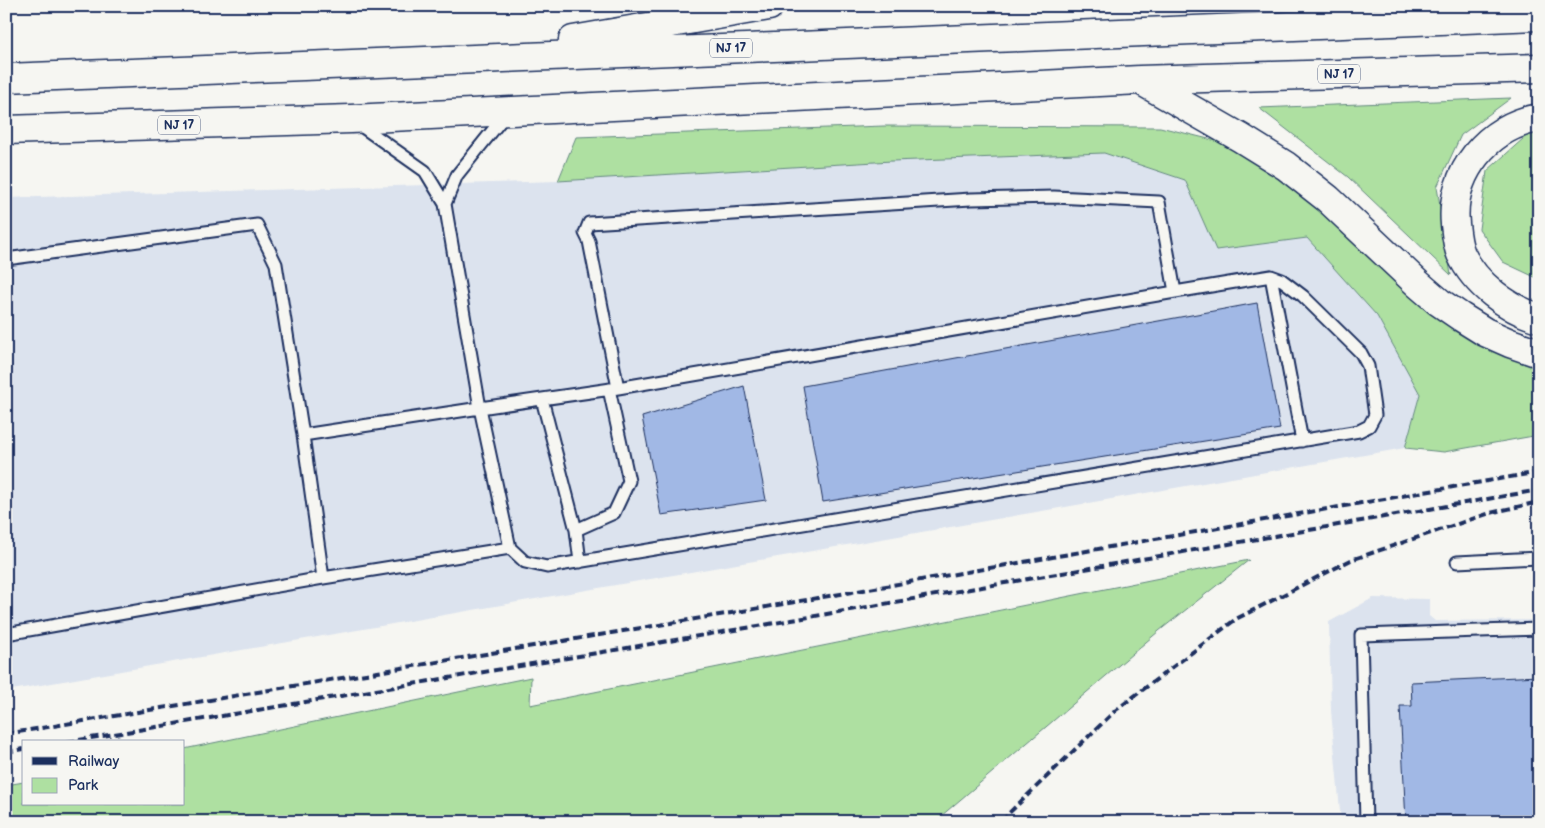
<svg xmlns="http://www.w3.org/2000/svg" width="1545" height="828" viewBox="0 0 1545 828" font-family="'Balsamiq Sans',sans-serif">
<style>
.built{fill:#dce3ee}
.green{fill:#aee0a1;stroke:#648880}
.building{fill:#a1b8e5;stroke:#1b2f5e}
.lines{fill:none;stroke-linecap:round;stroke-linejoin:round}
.lane-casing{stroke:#1b2f5e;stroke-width:15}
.highway-casing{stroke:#1b2f5e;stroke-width:31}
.lane{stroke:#f6f6f2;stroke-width:11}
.highway{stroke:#f6f6f2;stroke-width:28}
.rail{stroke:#1b2f5e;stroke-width:4;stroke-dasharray:8 4;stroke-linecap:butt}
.labels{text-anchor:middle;stroke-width:4.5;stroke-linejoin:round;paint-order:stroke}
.shield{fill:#f6f6f2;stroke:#5d6b8a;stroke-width:1}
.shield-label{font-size:12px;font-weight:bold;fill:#1b2f5e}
</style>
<rect width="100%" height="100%" fill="#f6f6f2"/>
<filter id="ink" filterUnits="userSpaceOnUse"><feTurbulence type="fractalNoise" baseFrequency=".02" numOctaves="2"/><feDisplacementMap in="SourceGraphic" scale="10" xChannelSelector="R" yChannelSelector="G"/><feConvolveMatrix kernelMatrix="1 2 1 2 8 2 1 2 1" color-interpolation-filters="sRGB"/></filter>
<g filter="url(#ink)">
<path class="built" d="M1104 153 1185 180 1217 250 1307 238 1377 316 1420 394 1405 448 6 691V198L558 181 892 161Z
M1373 598 1429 599V616L1435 621 1539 620V822H1341L1331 711 1329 622Z"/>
<path class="green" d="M1511 98 1461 135 1437 187 1451 275 1348 177 1259 108Z
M884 126 1160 127 1233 145 1318 208 1456 331 1539 368V435L1444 452 1405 448 1420 394 1377 316 1307 238 1216 250 1185 180 1104 153 892 161 558 181 576 137Z
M1539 129V279L1503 262 1479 229 1487 171 1533 130Z
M1249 560 1159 631 934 822H6V785L24 782V804H184V749L531 677 530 705Z"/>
<path class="building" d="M1257 303 1280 429 823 502 803 386Z
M744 386 766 500 661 515 642 417Z
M1539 676V822H1406L1400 706H1412L1411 682Z"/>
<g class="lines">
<g class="lane-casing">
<path id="lane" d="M357 123 425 171 445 204 457 175 506 114
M6 259 257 225 276 264 303 435 323 578 6 634
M1271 276 1302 441
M618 388 1175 292
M542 399 576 530 580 562
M303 435 480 408 510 548 525 562 547 567 1359 431 1369 426 1375 415 1368 366 1361 353 1303 296 1282 280 1271 276 1175 292 1159 202 1054 197 971 199 589 223 585 233 589 241 618 388 480 408 445 204
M576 530 614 513 629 481 609 389
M1457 562 1539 558
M323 578 510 548
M1366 822 1361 635 1539 629"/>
</g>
<g class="highway-casing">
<path id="highway" d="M573 40 769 6
M6 78 1539 16
M1140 80 1241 138 1286 166 1328 199 1418 284 1439 302 1461 317 1485 332 1510 343 1539 353
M1539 118C1488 126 1450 173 1455 224 1456 234 1457 245 1461 254 1475 284 1508 309 1539 318
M6 130 351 119 1140 80 1539 68"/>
</g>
<use href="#lane" class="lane"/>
<use href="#highway" class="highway"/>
<path class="rail" d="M6 734 749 610 1539 472
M67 742 752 627 1539 490
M6 752 24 749
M1002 822 1008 814 1116 710 1236 619 1351 560 1490 513 1539 502"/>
</g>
</g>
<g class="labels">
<g class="shield">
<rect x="710" y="38.5" width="42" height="19" rx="4"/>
<rect x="1318" y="64.5" width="42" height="19" rx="4"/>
<rect x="158" y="115.5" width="42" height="19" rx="4"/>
</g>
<g class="shield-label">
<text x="731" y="52">NJ 17</text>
<text x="1339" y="78">NJ 17</text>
<text x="179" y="129">NJ 17</text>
</g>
</g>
<rect width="1545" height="828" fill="none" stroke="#f6f6f2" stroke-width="25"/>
<rect x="12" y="12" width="1520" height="803" fill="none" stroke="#1b2f5e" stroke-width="2" filter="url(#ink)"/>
<rect x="22" y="740" width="162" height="65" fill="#f6f6f2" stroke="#9ea6b7"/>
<rect x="32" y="757" width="25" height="8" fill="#1b2f5e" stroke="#9ea6b7"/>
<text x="68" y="766" font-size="15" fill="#1b2f5e">Railway</text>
<rect x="32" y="778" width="25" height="15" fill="#aee0a1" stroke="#9ea6b7"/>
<text x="68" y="790" font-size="15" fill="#1b2f5e">Park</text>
</svg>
